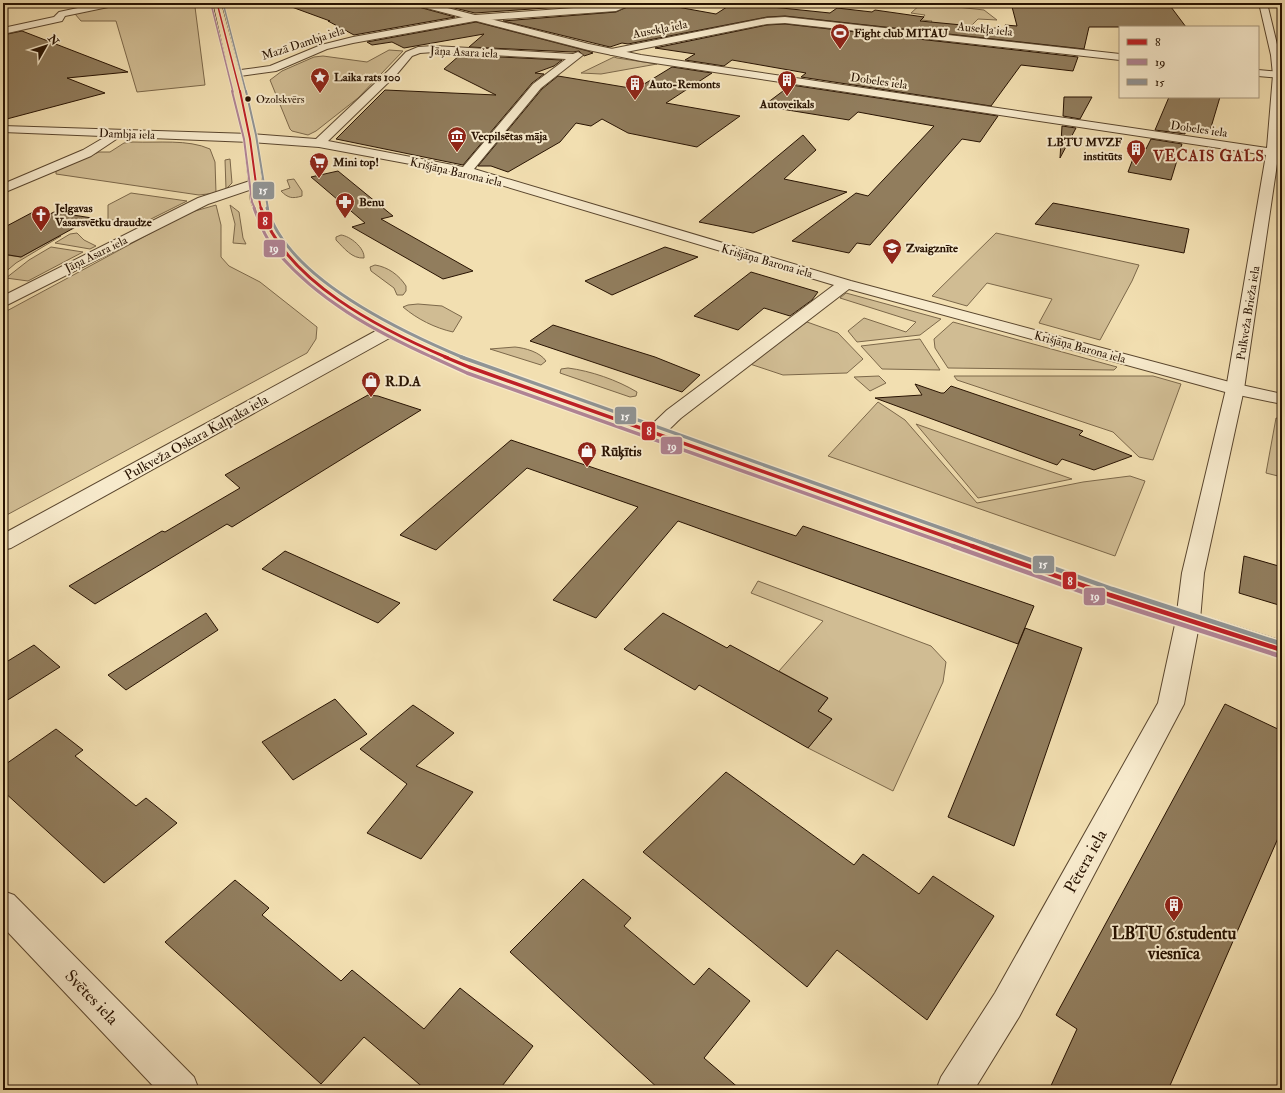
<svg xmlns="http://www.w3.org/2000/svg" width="1285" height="1093" viewBox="0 0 1285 1093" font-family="'IM FELL Double Pica',serif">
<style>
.green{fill:#d0bc93;stroke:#7c684a}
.building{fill:#917d5d;stroke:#281302}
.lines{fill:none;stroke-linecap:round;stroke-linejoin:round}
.minor-casing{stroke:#5a462e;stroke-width:2}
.tertiary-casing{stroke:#5a462e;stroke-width:2}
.primary-casing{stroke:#281302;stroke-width:2}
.minor{fill:#f7eacc;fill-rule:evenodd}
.tertiary{fill:#f7eacc;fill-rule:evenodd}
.primary{fill:#f2dfb1;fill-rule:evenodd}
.bus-1-far4-casing{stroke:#f7eacc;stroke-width:3}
.bus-1-far3-casing{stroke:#f7eacc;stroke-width:3.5}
.bus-1-far2-casing{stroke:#f7eacc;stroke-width:5}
.bus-1-far1-casing{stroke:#f7eacc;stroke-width:6}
.bus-1-casing{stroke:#f7eacc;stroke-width:8}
.bus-2-far4-casing{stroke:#f7eacc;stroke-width:3}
.bus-2-far3-casing{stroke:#f7eacc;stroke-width:3.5}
.bus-2-far2-casing{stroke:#f7eacc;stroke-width:5}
.bus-2-far1-casing{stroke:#f7eacc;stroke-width:6}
.bus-2-casing{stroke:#f7eacc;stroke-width:8}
.bus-3-far4-casing{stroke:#f7eacc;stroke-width:3}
.bus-3-far3-casing{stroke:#f7eacc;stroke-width:3.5}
.bus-3-far2-casing{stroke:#f7eacc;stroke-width:5}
.bus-3-far1-casing{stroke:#f7eacc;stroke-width:6}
.bus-3-casing{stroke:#f7eacc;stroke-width:8}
.bus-1-far4{stroke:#be2026;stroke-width:1.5}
.bus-1-far3{stroke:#be2026;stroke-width:2}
.bus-1-far2{stroke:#be2026;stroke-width:3}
.bus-1-far1{stroke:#be2026;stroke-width:3.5}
.bus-1{stroke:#be2026;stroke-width:4.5}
.bus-2-far4{stroke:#b08394;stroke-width:1.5}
.bus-2-far3{stroke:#b08394;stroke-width:2}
.bus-2-far2{stroke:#b08394;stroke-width:3}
.bus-2-far1{stroke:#b08394;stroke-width:3.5}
.bus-2{stroke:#b08394;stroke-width:4.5}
.bus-3-far4{stroke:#909495;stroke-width:1.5}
.bus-3-far3{stroke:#909495;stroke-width:2}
.bus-3-far2{stroke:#909495;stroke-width:3}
.bus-3-far1{stroke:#909495;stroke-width:3.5}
.bus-3{stroke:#909495;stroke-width:4.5}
.bus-dot{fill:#281302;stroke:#f7eacc;stroke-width:1.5}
.labels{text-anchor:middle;stroke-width:4;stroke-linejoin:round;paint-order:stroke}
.far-bus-label{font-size:11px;fill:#281302;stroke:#f7eacc;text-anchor:start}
.far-street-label{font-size:12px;fill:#281302;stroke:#f7eacc}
.far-poi-label{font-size:12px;font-weight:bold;fill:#281302;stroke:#f7eacc;text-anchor:start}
.poi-label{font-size:14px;font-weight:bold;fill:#281302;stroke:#f7eacc;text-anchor:start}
.street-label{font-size:14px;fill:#281302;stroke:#f7eacc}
.far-district-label{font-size:15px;font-weight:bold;letter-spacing:1px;fill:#7a1f14;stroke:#f7eacc}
.near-street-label{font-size:17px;fill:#281302;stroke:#f7eacc}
.near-poi-label{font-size:17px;font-weight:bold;fill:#281302;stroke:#f7eacc}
.line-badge{stroke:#f7eacc;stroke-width:1.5}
.badge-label{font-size:11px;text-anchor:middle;font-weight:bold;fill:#fff}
</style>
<rect width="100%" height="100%" fill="#f2dfb1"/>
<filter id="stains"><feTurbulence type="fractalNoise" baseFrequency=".005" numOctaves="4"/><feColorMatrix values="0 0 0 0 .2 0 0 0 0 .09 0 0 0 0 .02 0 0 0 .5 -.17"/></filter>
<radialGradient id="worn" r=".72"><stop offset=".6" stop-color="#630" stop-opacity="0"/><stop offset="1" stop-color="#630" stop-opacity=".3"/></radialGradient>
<path class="green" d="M125 3H189L195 7 205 85 137 92 116 21H81L75 14Z
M922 3 984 10 997 20 978 19 972 25 969 26 930 24 932 21 921 20 925 15 911 13Z
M389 50 403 51 358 98 316 131 308 135 292 131 290 129 270 80 282 71 314 57 323 56 367 62Z
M614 57 617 58 657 64 601 74 581 73Z
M133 142C157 143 188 139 210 149L215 162 216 193 199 195 56 174V171L99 152H110L124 143Z
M230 159 232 183 226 189 225 160Z
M294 179 302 191V196C292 199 288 198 281 191L290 188 287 180Z
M131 193 187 201 145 222 124 220H108V205Z
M216 205 221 225V257L229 266 260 282 317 327 316 339 307 353 3 517V313L188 213Z
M230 205 239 212 243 238 246 244 233 243 235 224Z
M77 233 84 240 96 246 90 249 55 243 70 234Z
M996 233 1139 265 1132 281 1100 340 1039 323 1052 299 987 283 967 306 932 296Z
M341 235C350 236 365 248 364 258 352 259 344 248 336 240V237Z
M59 236H61L16 263 3 274V256L6 255 21 257Z
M51 247 83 252 28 281 6 278 29 260Z
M375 265C388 267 399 275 406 286V291L403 295H397L394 288 371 271 370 267Z
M846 293 941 319 920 335 857 342 848 331 864 318 906 332 916 322 840 298Z
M418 304 442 306 462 317 453 332C435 328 417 319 403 307L408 305Z
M807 322 838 333 863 359 847 373 783 375 750 364Z
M953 322 1117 367 1114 370 948 368 935 348 934 339Z
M920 339 940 370 882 369 861 346Z
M515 347C525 348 540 352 546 361L541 365 490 349Z
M568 368C591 371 617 380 637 392L636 396 630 397 560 373 561 369Z
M879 376 886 383 870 391 854 377Z
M954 376H1153L1181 384 1153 460 1139 457 1113 432 957 380Z
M878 402 905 420 977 503 1083 482 1130 476 1145 481 1115 556 828 456Z
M1276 418 1282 419V477L1266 473Z
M916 424 1072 479 978 498Z
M758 581 931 646 946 662 943 682 893 791 808 748 832 719 818 711 828 698 779 671 823 621 751 593Z"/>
<path class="building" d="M290 3H413L415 6 455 17 354 35 328 21H330L289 6Z
M434 3H617L475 13Z
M636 3H655L716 14 733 3 830 13 837 8 872 12 875 10 924 17 920 21 1004 29 1005 25 1017 26 1011 3 1085 5V3H1168L1186 27H1089L1084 49 785 16 767 17 628 44 622 43 610 47 503 21 616 12Z
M476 22 588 51 593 53 584 56 579 51 573 52 469 47 484 34 404 48 392 42 372 45 367 42Z
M785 24 1078 57 1073 71 1021 65 991 106 801 77 806 73 732 60 724 66 685 60 695 54 655 48 767 25Z
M22 31 128 72 67 78 105 93 3 120V35Z
M460 55 562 60 554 66 535 73 544 74 532 83 463 165 336 139 385 90 496 95 444 69Z
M672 67 712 73 666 103 740 116 697 147 628 133 602 119 591 126 576 123 560 142 508 172 491 166H478L542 89 558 76 636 89Z
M791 85 998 116 980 142 962 139 870 245 857 243 849 253 792 241 856 193 868 196 934 126 858 112 849 120 763 106Z
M1064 97H1092L1080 119 1063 116Z
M1169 97H1220L1209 134 1186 131 1185 134 1155 130Z
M1062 126 1076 128 1060 158Z
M803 135 816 150 784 179 847 192 753 233 699 222Z
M1151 139 1182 144 1171 180 1128 172 1137 148 1146 149Z
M338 171 393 216 381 219 473 271 443 279 352 227 365 223 311 177Z
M1053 203 1189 229 1184 253 1035 224Z
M35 211 50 214 54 212 92 218 21 257 3 254V228Z
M665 247 698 257 612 295 585 281Z
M751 272 818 292 812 300 790 316 764 308 738 330 694 316Z
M553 325 655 357 700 375 682 392 530 341Z
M915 384 941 393H944L951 386 1083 431 1079 435 1132 456 1094 470 1062 459 1057 465 875 398 922 395Z
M368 395 378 396 421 410 232 527 227 524 95 604 69 586 162 531 165 532 240 488 225 475Z
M511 440 796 536 803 526 1034 606 1018 644 678 521 596 618 553 600 638 507 527 468 436 550 400 535Z
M285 551 400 603 378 623 262 569Z
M1244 556 1282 567V606L1239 593Z
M206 613 218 630 126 690 108 675Z
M663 613 727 648 730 645 828 698 818 711 832 719 808 748 699 685 695 690 624 649Z
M1025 628 1082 648 1014 846 948 817Z
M34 645 60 667 3 703V664Z
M335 699 367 734 293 780 262 742Z
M1225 704 1282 731V829L1168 1090H1049L1077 1029 1056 1015Z
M413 705 454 733 416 766 473 792 421 859 367 833 407 784 360 749Z
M56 729 83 750 75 756 136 806 146 798 177 823 104 883 3 791V766Z
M726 772 854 865 863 854 919 894 933 876 994 916 927 1020 837 950 807 987 643 852Z
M583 879 631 918 624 926 694 985 709 968 750 1001 704 1058 741 1090H660L510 952Z
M235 880 269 908 262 915 341 981 352 970 424 1029 460 988 533 1046 499 1090H426L364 1037 321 1084 165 942Z"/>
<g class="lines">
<g class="minor-casing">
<path id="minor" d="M101 3H117L113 6 65 16 62 21 3 34V28L54 17 59 12Z
M623 3H635L616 11 475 21 353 43 327 49 276 71 233 77 228 74 233 71 270 66 321 45 353 37 475 15 615 5Z
M785 17 1120 54V60L785 23 767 24 611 55 606 52 611 49 767 18Z
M434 46 573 54 578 52 583 55 541 88 474 169 851 281 1237 384 1282 394V404L1229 393 849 289 681 418C670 428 661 441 646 437L643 433 667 410 834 285 464 174 319 147 250 142 244 138 250 134 316 139 389 70 406 52 418 47ZM434 52 566 59 533 84 463 167 328 141 397 74 412 56 420 53Z
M1282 52V58L1273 57 1271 55 1273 53Z
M1258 70 1282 72V78L1258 76Z
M117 130 121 132 123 134 121 136 91 156 3 193V184L83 150Z
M256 179 261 180 262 183 261 186 208 204 3 307V296L198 198Z
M1188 612 1196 614 1200 620 1184 704 1019 1017 974 1090H936L941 1077 995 993 1158 703 1176 620 1180 614Z
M3 891 14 895 194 1077 199 1090H157L3 927Z"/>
</g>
<g class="tertiary-casing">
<path id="tertiary" d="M414 3H428L589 44 641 55 1267 148 1273 75 1271 55 1259 3H1267L1282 65 1278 150H1282V158L1278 157 1244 389 1204 573 1200 620 1196 626 1188 628 1180 626 1176 620 1182 573 1226 389 1266 155 641 61 588 50 415 5Z
M3 126 250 134 256 138 250 142 3 132Z
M389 326 395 327 397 331 395 335 11 548 3 550V534L383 327Z"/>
</g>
<g class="primary-casing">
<path id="primary" d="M213 3H221C233 48 246 92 256 138 262 168 260 200 276 228 282 239 290 248 298 257 346 308 411 337 475 363L1118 589 1282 641V659L1102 601 463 371 383 335 348 314 304 280 270 242 261 227 251 201 244 138Z"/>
</g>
<use href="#minor" class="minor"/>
<use href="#tertiary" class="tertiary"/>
<use href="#primary" class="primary"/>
<g class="bus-1-far4-casing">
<path id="bus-1-far4" d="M217 3 240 92"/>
</g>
<g class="bus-1-far3-casing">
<path id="bus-1-far3" d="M240 91 250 139 256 184 261 209"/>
</g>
<g class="bus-1-far2-casing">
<path id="bus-1-far2" d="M261 208C284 281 382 330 448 358"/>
</g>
<g class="bus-1-far1-casing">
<path id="bus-1-far1" d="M445 357 469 367 975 547"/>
</g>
<g class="bus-1-casing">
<path id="bus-1" d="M972 546 1110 595 1282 650"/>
</g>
<g class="bus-2-far4-casing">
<path id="bus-2-far4" d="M211 4 233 92"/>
</g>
<g class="bus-2-far3-casing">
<path id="bus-2-far3" d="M232 91 244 139 252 202 255 209"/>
</g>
<g class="bus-2-far2-casing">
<path id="bus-2-far2" d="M254 208C259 221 264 236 273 247 315 299 374 331 434 358"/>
</g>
<g class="bus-2-far1-casing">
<path id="bus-2-far1" d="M432 357 467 373 956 547"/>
</g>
<g class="bus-2-casing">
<path id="bus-2" d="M953 546 1108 601 1280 656"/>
</g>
<g class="bus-3-far4-casing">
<path id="bus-3-far4" d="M223 3 246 92"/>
</g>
<g class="bus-3-far3-casing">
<path id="bus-3-far3" d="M246 91 256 135 268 209"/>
</g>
<g class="bus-3-far2-casing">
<path id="bus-3-far2" d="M267 208C287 278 402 332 464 358"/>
</g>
<g class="bus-3-far1-casing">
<path id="bus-3-far1" d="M461 357 994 547"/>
</g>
<g class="bus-3-casing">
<path id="bus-3" d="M991 546 1112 589 1282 644"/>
</g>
<use href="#bus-1-far4" class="bus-1-far4"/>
<use href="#bus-1-far3" class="bus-1-far3"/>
<use href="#bus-1-far2" class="bus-1-far2"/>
<use href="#bus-1-far1" class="bus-1-far1"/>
<use href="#bus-1" class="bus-1"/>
<use href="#bus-2-far4" class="bus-2-far4"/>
<use href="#bus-2-far3" class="bus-2-far3"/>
<use href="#bus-2-far2" class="bus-2-far2"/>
<use href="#bus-2-far1" class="bus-2-far1"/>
<use href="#bus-2" class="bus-2"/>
<use href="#bus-3-far4" class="bus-3-far4"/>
<use href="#bus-3-far3" class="bus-3-far3"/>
<use href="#bus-3-far2" class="bus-3-far2"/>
<use href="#bus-3-far1" class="bus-3-far1"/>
<use href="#bus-3" class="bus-3"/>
</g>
<defs>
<g id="stadium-pin" transform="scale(1)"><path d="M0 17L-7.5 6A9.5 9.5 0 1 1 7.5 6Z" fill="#8f2418" stroke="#f7eacc"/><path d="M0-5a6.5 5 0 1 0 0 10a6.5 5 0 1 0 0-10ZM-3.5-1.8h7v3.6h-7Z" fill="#fff"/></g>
<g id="sight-pin" transform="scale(1)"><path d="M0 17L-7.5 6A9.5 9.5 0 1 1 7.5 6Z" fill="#8f2418" stroke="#f7eacc"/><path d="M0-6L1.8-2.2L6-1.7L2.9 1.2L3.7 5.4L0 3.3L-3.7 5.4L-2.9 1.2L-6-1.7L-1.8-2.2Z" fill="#fff"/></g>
<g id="building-pin" transform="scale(1)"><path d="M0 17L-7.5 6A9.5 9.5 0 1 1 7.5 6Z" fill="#8f2418" stroke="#f7eacc"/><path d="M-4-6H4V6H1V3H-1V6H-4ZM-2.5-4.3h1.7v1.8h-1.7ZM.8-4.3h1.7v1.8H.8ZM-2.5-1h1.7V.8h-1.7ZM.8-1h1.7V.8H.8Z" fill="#fff"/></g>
<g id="museum-pin" transform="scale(1)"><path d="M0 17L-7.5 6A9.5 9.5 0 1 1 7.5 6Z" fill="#8f2418" stroke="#f7eacc"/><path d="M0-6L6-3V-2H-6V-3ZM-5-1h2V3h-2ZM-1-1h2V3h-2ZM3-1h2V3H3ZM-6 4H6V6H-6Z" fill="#fff"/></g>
<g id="supermarket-pin" transform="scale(1)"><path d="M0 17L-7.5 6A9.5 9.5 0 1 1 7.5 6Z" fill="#8f2418" stroke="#f7eacc"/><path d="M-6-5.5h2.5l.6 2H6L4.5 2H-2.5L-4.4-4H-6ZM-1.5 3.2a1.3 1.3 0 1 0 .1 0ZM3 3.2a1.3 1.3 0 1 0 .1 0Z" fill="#fff"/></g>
<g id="pharmacy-pin" transform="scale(1)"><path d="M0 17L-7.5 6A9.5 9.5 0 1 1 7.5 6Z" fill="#8f2418" stroke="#f7eacc"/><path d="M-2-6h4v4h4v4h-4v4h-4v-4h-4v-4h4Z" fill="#fff"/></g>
<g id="church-pin" transform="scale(1)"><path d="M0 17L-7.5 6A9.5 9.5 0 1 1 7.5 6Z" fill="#8f2418" stroke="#f7eacc"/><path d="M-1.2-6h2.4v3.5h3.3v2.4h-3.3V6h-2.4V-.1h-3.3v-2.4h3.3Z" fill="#fff"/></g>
<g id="school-pin" transform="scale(1)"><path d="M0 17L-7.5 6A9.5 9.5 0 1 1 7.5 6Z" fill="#8f2418" stroke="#f7eacc"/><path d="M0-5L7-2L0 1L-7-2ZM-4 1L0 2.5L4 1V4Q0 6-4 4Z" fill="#fff"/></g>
<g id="shop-pin" transform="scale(1)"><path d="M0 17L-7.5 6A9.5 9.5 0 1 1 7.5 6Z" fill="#8f2418" stroke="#f7eacc"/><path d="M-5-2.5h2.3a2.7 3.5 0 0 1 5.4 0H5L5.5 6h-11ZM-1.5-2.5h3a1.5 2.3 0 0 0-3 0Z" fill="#fff"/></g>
</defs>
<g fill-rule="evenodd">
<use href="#stadium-pin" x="840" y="33"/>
<use href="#sight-pin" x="320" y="77"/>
<use href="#building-pin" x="787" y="80"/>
<use href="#building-pin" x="635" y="84"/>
<use href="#museum-pin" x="457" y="136"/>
<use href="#building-pin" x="1136" y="149"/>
<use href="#supermarket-pin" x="319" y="162"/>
<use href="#pharmacy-pin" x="345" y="202"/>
<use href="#church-pin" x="41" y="215"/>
<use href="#school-pin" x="892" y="248"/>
<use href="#shop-pin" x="371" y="381"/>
<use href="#shop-pin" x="587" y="451"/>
<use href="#building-pin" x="1174" y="905"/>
</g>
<circle class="bus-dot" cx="248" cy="99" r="3.5"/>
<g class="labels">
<g class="far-bus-label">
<text x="256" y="103">Ozolskvērs</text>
</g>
<g class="far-street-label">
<text transform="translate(660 29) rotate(-11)" y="4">Ausekļa iela</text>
<text transform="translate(985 29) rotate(6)" y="4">Ausekļa iela</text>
<text transform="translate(303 43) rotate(-18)" y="4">Mazā Dambja iela</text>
<text transform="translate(464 52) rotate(3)" y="4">Jāņa Asara iela</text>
<text transform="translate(879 81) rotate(8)" y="4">Dobeles iela</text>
<text transform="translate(1199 129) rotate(8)" y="4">Dobeles iela</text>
<text transform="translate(127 134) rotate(2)" y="4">Dambja iela</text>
<text transform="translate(456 172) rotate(13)" y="4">Krišjāņa Barona iela</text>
<text transform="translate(96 254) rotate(-26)" y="4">Jāņa Asara iela</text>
<text transform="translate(767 261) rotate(16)" y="4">Krišjāņa Barona iela</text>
<text transform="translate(1248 313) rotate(-81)" y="4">Pulkveža Brieža iela</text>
<text transform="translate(1080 347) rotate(15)" y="4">Krišjāņa Barona iela</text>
</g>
<g class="far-poi-label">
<text x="854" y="37">Fight club MITAU</text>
<text x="334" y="81">Laika rats 100</text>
<text x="649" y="88">Auto-Remonts</text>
<text x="787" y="108" text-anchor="middle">Autoveikals</text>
<text x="471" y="140">Vecpilsētas māja</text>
<text x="1122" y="146" text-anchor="end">LBTU MVZF<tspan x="1122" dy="14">institūts</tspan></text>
<text x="333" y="166">Mini top!</text>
<text x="359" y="206">Benu</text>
<text x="55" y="212">Jelgavas<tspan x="55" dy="14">Vasarsvētku draudze</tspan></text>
<text x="906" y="252">Zvaigznīte</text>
</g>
<g class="poi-label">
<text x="385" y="386">R.D.A</text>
<text x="601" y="456">Rūķītis</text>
</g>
<g class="street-label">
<text transform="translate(196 437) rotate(-29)" y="5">Pulkveža Oskara Kalpaka iela</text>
</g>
<g class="far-district-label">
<text x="1209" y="161">VECAIS GALS</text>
</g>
<g class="near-street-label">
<text transform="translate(1085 861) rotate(-61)" y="6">Pētera iela</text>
<text transform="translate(92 997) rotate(46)" y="6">Svētes iela</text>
</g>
<g class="near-poi-label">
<text x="1174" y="939">LBTU 6.studentu<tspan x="1174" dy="20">viesnīca</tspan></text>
</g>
</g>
<g class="line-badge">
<rect x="252" y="181" width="23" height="19" rx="4" fill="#909495"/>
<rect x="257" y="211" width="16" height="19" rx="4" fill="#be2026"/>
<rect x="263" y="239" width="23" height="19" rx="4" fill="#b08394"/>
<rect x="614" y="406" width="23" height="19" rx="4" fill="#909495"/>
<rect x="641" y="421" width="15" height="20" rx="4" fill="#be2026"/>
<rect x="660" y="436" width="23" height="19" rx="4" fill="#b08394"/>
<rect x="1032" y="555" width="23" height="19" rx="4" fill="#909495"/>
<rect x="1062" y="571" width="15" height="19" rx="4" fill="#be2026"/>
<rect x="1083" y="587" width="23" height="19" rx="4" fill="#b08394"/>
</g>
<g class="badge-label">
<text x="263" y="194">15</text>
<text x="265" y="225">8</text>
<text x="274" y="252">19</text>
<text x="625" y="420">15</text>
<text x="649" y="435">8</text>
<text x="672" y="450">19</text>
<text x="1043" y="568">15</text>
<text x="1070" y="585">8</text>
<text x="1095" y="600">19</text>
</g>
<rect width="1285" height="1093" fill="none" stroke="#f2dfb1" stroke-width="16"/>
<rect x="4" y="4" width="1277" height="1085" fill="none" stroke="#281302" stroke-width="2"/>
<rect x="8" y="8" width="1269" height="1077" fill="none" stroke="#281302"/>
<rect x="1119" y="26" width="140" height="72" fill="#f7eacc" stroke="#a4947b"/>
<rect x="1127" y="39" width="20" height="6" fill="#be2026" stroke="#a4947b"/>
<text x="1155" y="46" font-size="12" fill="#281302">8</text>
<rect x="1127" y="59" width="20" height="6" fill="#b08394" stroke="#a4947b"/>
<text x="1155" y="66" font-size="12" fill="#281302">19</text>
<rect x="1127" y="79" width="20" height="6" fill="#909495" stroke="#a4947b"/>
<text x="1155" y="86" font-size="12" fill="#281302">15</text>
<g transform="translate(46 46) rotate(51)" stroke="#f7eacc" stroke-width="3" paint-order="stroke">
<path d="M0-3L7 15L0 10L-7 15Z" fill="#281302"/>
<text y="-6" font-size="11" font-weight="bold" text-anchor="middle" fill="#281302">N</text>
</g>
<rect width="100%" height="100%" filter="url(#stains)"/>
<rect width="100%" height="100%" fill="url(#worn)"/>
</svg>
